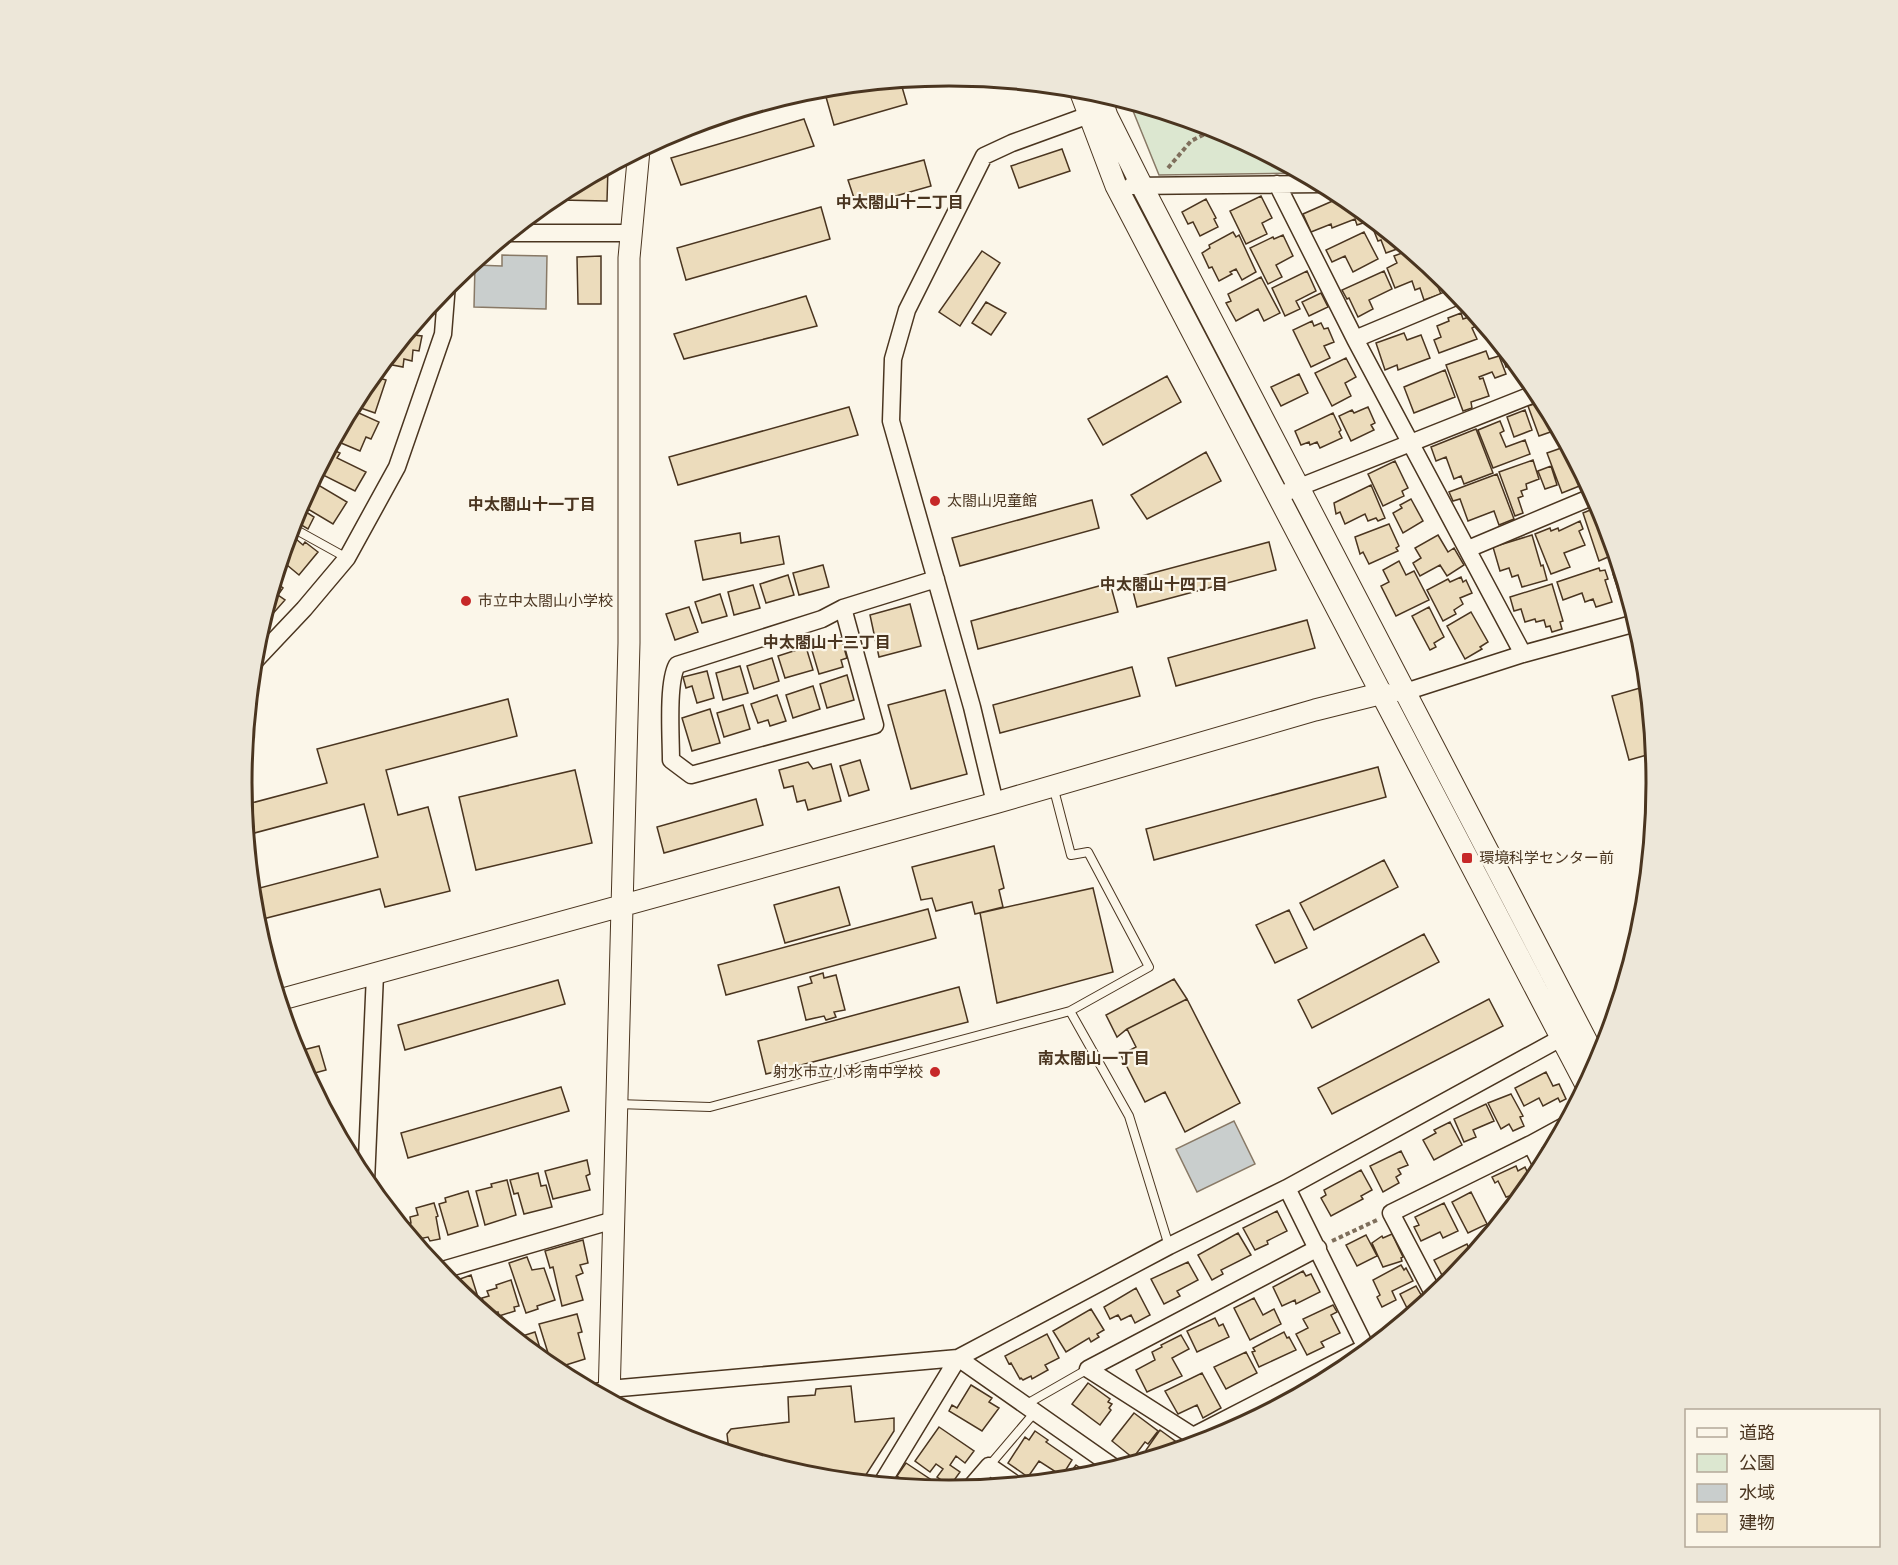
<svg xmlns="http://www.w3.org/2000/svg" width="1898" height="1565" viewBox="0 0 1898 1565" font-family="'Fira Sans Condensed','Noto Sans JP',sans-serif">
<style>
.green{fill:#dce7d0;stroke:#887966;stroke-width:1.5}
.water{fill:#c9cecd;stroke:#887966;stroke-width:1.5}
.building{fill:#ecdcbc;stroke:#4a3520;stroke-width:1.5}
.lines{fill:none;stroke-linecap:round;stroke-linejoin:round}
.service-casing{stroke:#4a3520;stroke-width:10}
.minor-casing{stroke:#4a3520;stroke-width:19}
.tertiary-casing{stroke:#4a3520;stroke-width:23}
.path{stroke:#7f6f5c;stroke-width:4;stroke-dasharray:4.5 3;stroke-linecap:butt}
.service{stroke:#fbf6e9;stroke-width:8}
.minor{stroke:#fbf6e9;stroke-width:16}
.tertiary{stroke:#fbf6e9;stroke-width:21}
.poi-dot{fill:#c62828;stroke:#fbf6e9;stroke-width:2}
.labels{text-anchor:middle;stroke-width:4.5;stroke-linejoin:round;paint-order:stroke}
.poi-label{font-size:15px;fill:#4a3520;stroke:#fbf6e9;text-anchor:start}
.neighbourhood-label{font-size:16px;font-weight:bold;fill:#4a3520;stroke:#fbf6e9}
.rim{fill:none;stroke:#4a3520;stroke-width:3}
</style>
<rect width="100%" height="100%" fill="#fbf6e9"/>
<path class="green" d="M1129 101 1220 129 1302 173 1159 175Z"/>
<path class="water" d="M502 255 547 256 546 309 474 307 475 265 502 266Z
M1234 1121 1255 1164 1197 1192 1176 1149Z"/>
<path class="building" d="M900 80 907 104 834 125 826 97 881 82Z
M804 119 814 146 681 185 671 158Z
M1062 149 1070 171 1019 188 1011 166Z
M924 160 931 186 857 207 848 180Z
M608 167 607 201 560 200V192Z
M1261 196 1272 218 1262 223 1267 234 1246 244 1230 211Z
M1344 196 1349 205 1353 203 1362 210 1366 222 1357 225 1355 219 1332 228 1331 224 1311 232 1303 214Z
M1206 199 1216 218 1214 219 1218 227 1200 236 1193 222 1188 224 1182 212Z
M821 207 830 239 686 280 677 248Z
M1368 216 1401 243 1395 245 1397 249 1386 253 1381 240 1378 241Z
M1233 232 1236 237 1239 235 1256 272 1242 280 1236 269 1230 272 1232 274 1219 281 1212 267 1209 268 1202 253 1210 248 1209 245Z
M1364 232 1378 259 1353 272 1345 256 1332 262 1326 250Z
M1283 235 1293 256 1276 265 1282 277 1268 284 1250 248 1273 237 1274 239Z
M1410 250 1429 266 1441 294 1424 300 1420 288 1415 290 1412 281 1395 288 1387 268 1397 263 1394 256Z
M982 251 1000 263 960 326 939 312Z
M601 256V304H578L577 257Z
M1307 271 1316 291 1296 301 1300 309 1285 316 1272 288Z
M1384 271 1392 289 1369 300 1373 309 1358 317 1349 298 1347 299 1342 290Z
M1261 277 1280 313 1264 321 1258 309 1236 321 1226 303 1231 301 1228 294Z
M1321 293 1328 307 1309 316 1302 302Z
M806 296 817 326 684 359 674 334Z
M986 302 1006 313 991 335 972 323Z
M1461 313 1463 319 1472 316 1476 326 1472 328 1477 339 1439 353 1434 340 1441 337 1437 326 1449 321 1448 318Z
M1312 321 1314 326 1321 323 1324 329 1328 328 1334 342 1324 346 1330 358 1311 367 1293 330Z
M1404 333 1407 340 1421 335 1430 358 1398 370 1397 365 1385 370 1376 343Z
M406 334 422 336 419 351 413 350 412 361 404 359 403 367 382 363Z
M1501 345 1516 364 1506 367 1499 346Z
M1486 351 1489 359 1499 356 1506 374 1495 378 1492 372 1479 377 1480 379 1483 378 1489 396 1471 402 1472 408 1463 411 1446 365Z
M1346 358 1356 377 1345 383 1351 396 1332 406 1315 373Z
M1445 370 1455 397 1414 413 1404 387Z
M1299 374 1308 393 1281 406 1271 387Z
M372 376 386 380 375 413 355 406 361 389Z
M1167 376 1181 402 1103 445 1088 419Z
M1537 403 1539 407 1545 404 1559 429 1539 436 1528 406Z
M849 407 858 435 678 485 669 457Z
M1368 407 1375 423 1371 425 1374 430 1351 441 1339 416 1352 410 1354 413Z
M350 409 379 422 371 439 366 437 360 451 334 440Z
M1525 410 1532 430 1514 437 1507 417Z
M1333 413 1341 430 1339 432 1342 438 1320 448 1317 442 1310 445 1309 442 1301 445 1295 431Z
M1500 421 1504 431 1500 433 1506 447 1525 440 1530 454 1493 468 1478 430Z
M1476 429 1493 473 1464 484 1461 476 1454 479 1446 457 1436 461 1431 447Z
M1567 446 1571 457 1573 456 1581 472 1582 475 1579 476 1582 485 1562 493 1547 453Z
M329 448 340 453 337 458 366 472 355 491 317 472Z
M1206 452 1221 481 1147 519 1131 495Z
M1533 460 1539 479 1526 484 1527 489 1521 491 1523 496 1518 498 1523 513 1515 516 1499 472Z
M1395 461 1408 488 1402 491 1404 496 1383 506 1368 474Z
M1551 466 1557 485 1545 489 1538 471Z
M1497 474 1514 519 1499 525 1494 511 1468 521 1460 499 1453 501 1449 492Z
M311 483 314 485 315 483 347 502 333 524 308 509 306 512 314 517 308 529 293 520 309 491 307 490Z
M1371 485 1385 518 1378 521 1376 518 1368 521 1365 514 1345 524 1340 512 1336 514 1334 503Z
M1411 499 1423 521 1403 533 1393 513 1402 508 1400 505Z
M1092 500 1099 528 960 566 952 538Z
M1600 506 1615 554 1599 561 1583 513Z
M1580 521 1583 529 1579 531 1585 545 1564 553 1570 567 1551 574 1535 534 1550 528 1551 531 1558 528 1559 531Z
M1389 524 1399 546 1396 548 1398 551 1369 564 1363 552 1360 554 1355 537Z
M289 533 303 545 305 542 318 552 299 575 281 560Z
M740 533 741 543 779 536 784 564 703 580 695 541Z
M1438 535 1448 552 1454 548 1464 565 1447 576 1440 565 1420 576 1413 563 1421 558 1415 548Z
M1532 535 1541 566 1543 565 1547 580 1522 587 1518 575 1512 577 1509 568 1500 571 1493 547Z
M1269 542 1276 570 1137 607 1130 579Z
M1399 561 1406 575 1414 571 1429 600 1396 616 1381 586 1389 582 1383 570Z
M823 565 829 587 799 595 793 573Z
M1599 568 1600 571 1605 570 1608 579 1605 580 1612 602 1596 607 1593 599 1585 602 1582 593 1563 600 1557 582Z
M1620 568 1627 594 1620 596 1613 574 1616 573 1615 570Z
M788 575 794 595 766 603 760 584Z
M1461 577 1463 582 1466 580 1472 593 1460 598 1463 604 1454 610 1456 614 1443 621 1427 590 1448 579 1450 582Z
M274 581 283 588 278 595 285 600 263 625 261 623Z
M1110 583 1118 612 978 649 971 621Z
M1552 584 1563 621 1560 622 1562 629 1552 632 1550 626 1546 627 1544 620 1536 622 1535 619 1525 622 1521 609 1514 611 1510 597Z
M753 585 760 608 734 615 728 592Z
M720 594 727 616 702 623 695 602Z
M910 604 921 646 879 657 870 615Z
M689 607 698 632 675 640 666 614Z
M1429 607 1444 637 1434 643 1436 647 1430 650 1412 616Z
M1471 612 1488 642 1480 647 1482 649 1465 659 1447 626Z
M1307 620 1315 648 1176 686 1168 658Z
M841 638 847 658 841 660 843 667 819 674 811 647Z
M806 647 813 670 785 678 778 656Z
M772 658 779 681 754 689 747 666Z
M740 666 748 693 723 700 716 673Z
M1132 667 1140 696 1000 733 993 705Z
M707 671 714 698 697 703 692 686 686 688 683 677Z
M847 675 854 700 827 708 820 684Z
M813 686 820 709 793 718 786 695Z
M1647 686 1654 753 1629 760 1612 696Z
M945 690 967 774 911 789 888 705Z
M777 695 786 721 770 726 768 720 758 723 751 704Z
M508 699 517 736 386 770 398 815 428 807 450 891 385 907 380 889 255 921 252 890 378 857 364 804 247 835 244 805 327 783 317 749Z
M743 705 750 729 724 737 717 713Z
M710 709 720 743 692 751 682 718Z
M860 760 869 790 849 796 840 766Z
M808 762 813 769 831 764 841 801 808 810 805 800 797 802 793 786 784 788 779 770Z
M1378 767 1386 797 1154 860 1146 829Z
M575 770 592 843 476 870 459 797Z
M756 799 763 825 664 853 657 827Z
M994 846 1004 888 999 890 1003 907 975 914 972 902 936 911 932 898 921 900 912 867Z
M1384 860 1398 887 1314 930 1300 903Z
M839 887 850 925 785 943 774 905Z
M1093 888 1113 972 997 1003 980 913Z
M928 909 936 938 726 995 718 965Z
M1289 910 1307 948 1275 963 1256 925Z
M1424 934 1439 962 1312 1028 1298 1000Z
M823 973 824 978 836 975 845 1010 834 1012 836 1017 826 1020 824 1016 806 1020 798 987 812 983 810 977Z
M1174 979 1187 999 1127 1029 1117 1037 1106 1015Z
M558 980 565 1004 405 1050 398 1025Z
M959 987 968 1022 766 1074 758 1041Z
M1187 999 1240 1103 1185 1132 1165 1092 1145 1102 1121 1055 1136 1047 1127 1029Z
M1489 999 1503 1026 1332 1114 1318 1088Z
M319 1046 326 1070 307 1075 295 1052Z
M1546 1072 1553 1086 1559 1084 1566 1099 1560 1102 1558 1098 1543 1106 1539 1098 1524 1106 1515 1088Z
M561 1087 569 1111 408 1158 401 1133Z
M1511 1094 1523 1116 1520 1117 1524 1126 1513 1131 1509 1124 1501 1129 1488 1103Z
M1486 1104 1494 1121 1473 1130 1476 1137 1464 1142 1454 1119Z
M1450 1122 1462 1145 1434 1160 1423 1140 1436 1133 1434 1130Z
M1401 1151 1408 1165 1398 1169 1401 1174 1396 1177 1399 1183 1383 1192 1370 1166Z
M587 1160 590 1174 586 1176 590 1190 553 1199 545 1171Z
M1516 1166 1518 1171 1525 1167 1532 1182 1524 1192 1506 1197 1498 1181 1495 1183 1492 1177Z
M1361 1170 1372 1190 1361 1196 1363 1199 1331 1216 1321 1198 1326 1195 1324 1190Z
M538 1173 541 1186 546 1185 552 1207 524 1214 518 1193 514 1194 510 1180Z
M507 1180 516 1215 485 1225 476 1191 492 1187 491 1184Z
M468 1191 478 1226 448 1235 439 1204 446 1202 445 1198Z
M1471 1192 1487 1224 1468 1233 1452 1202Z
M434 1203 438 1216 436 1217 440 1239 430 1241 428 1237 414 1240 407 1232 405 1225 411 1223 410 1217 418 1215 416 1208Z
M1444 1203 1458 1231 1443 1238 1440 1232 1421 1241 1414 1227 1419 1225 1415 1217Z
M1277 1211 1287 1231 1267 1241 1268 1244 1255 1250 1243 1228Z
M1238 1233 1251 1255 1221 1270 1223 1274 1212 1280 1198 1255Z
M1392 1234 1403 1257 1401 1258 1402 1261 1383 1267 1372 1243 1382 1236 1383 1238Z
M1366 1235 1377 1256 1357 1266 1346 1245Z
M583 1240 588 1263 580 1265 583 1273 576 1276 583 1300 562 1306 553 1267 550 1268 545 1251Z
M1467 1244 1472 1255 1455 1276 1445 1281 1434 1260Z
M527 1257 532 1270 544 1268 555 1300 537 1306 538 1309 526 1313 509 1263Z
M1188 1262 1198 1280 1177 1291 1180 1296 1164 1304 1151 1279Z
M1401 1265 1404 1270 1406 1268 1413 1281 1392 1291 1396 1300 1382 1307 1377 1297 1380 1295 1373 1280Z
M1303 1271 1306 1276 1311 1274 1320 1292 1296 1304 1295 1300 1282 1306 1273 1287Z
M471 1275 482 1310 449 1283Z
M511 1280 519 1306 514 1307 515 1311 499 1316 498 1312 488 1315 482 1298 489 1296 487 1291 497 1288 496 1285Z
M1416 1286 1424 1300 1407 1308 1400 1294Z
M1136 1288 1150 1315 1135 1323 1131 1315 1121 1320 1118 1315 1110 1319 1104 1307Z
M1254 1298 1263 1315 1274 1309 1281 1324 1250 1340 1234 1308Z
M1333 1305 1337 1312 1331 1315 1340 1333 1321 1342 1324 1347 1307 1355 1296 1334 1308 1328 1303 1319Z
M1091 1309 1104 1330 1097 1334 1099 1337 1091 1342 1089 1338 1066 1352 1053 1331Z
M577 1314 582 1332 578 1333 585 1359 553 1369 539 1324Z
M1215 1318 1219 1326 1223 1324 1229 1337 1197 1352 1187 1331Z
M535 1332 544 1361 516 1338Z
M1284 1332 1287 1338 1289 1337 1296 1350 1259 1367 1252 1352 1255 1351 1253 1348Z
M1047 1334 1059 1358 1045 1365 1048 1370 1032 1379 1031 1376 1023 1380 1021 1378 1020 1379 1011 1363 1009 1364 1005 1356Z
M1181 1335 1189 1349 1172 1358 1182 1376 1147 1392 1136 1370 1155 1360 1152 1352 1162 1347 1161 1345Z
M1246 1352 1257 1373 1226 1389 1214 1367Z
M1202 1373 1221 1408 1203 1418 1197 1405 1178 1414 1165 1391Z
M1088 1383 1110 1399 1108 1402 1112 1404 1109 1408 1111 1410 1100 1425 1072 1404Z
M971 1385 992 1398 989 1402 999 1408 982 1431 949 1411 952 1405 957 1408Z
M851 1386 855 1422 894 1418V1431L862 1481 811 1476 729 1451 727 1434 731 1429 789 1422 788 1397 815 1395 816 1389Z
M1134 1413 1158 1431 1148 1444 1145 1442 1133 1458 1112 1441Z
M939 1427 974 1451 965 1463 956 1456 950 1465 960 1472 950 1486 937 1477 943 1469 936 1464 930 1472 915 1461Z
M1160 1430 1175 1441 1168 1452 1154 1456 1146 1450Z
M1035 1431 1048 1440 1046 1442 1072 1460 1062 1476 1039 1461 1028 1477 1008 1463 1025 1437 1029 1440Z
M906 1463 933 1481 928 1488 897 1485 901 1479 897 1476Z
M1076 1465 1091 1475 1066 1478Z"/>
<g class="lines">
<g class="service-casing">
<path id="service" d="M291 527 347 558
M1053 786 1071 855 1088 852 1149 967 1070 1011
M617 1104 710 1107 1070 1011 1129 1116 1169 1246
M1025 1405 1088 1369
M989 1466 1035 1412"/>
</g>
<g class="minor-casing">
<path id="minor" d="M1277 184 1355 339 1523 654
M1131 186 1322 184
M509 233H631
M1355 339 1460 295
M1277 496 1539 392
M1468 549 1594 496
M843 608 875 725 691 775 671 760C671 738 667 683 677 665L822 619 843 608 936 579
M253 663 304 609 347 558 397 467 443 334 447 284
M1396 693 1405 692 1523 654 1636 623
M995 803 972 707 891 421 893 359 907 310 984 156 1012 143 1089 115
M1542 1166 1531 1144 1564 1126
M366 1182 375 974
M1287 1188 1367 1350
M1318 1248 1088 1369 1193 1436 1366 1347
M439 1271 614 1220
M1434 1295 1391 1213 1531 1144
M958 1358 1115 1468
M596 1392 609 1389 958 1358 1169 1246 1287 1188 1561 1038
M882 1483 958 1358
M970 1488 989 1466 1015 1484"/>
</g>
<g class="tertiary-casing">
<path id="tertiary" d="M1079 88 1116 186 1586 1085
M1099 92 1107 116 1142 186 1598 1063
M279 1000 995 803 1315 710 1383 693
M609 1399 629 643V258L639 150"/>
</g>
<path class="path" d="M1168 168 1191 141 1217 128
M1332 1241 1377 1220"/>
<use href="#service" class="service"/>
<use href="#minor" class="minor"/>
<use href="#tertiary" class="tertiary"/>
</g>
<g class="poi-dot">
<circle cx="935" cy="501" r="6"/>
<circle cx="466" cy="601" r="6"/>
<rect x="1461" y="852" width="12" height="12" rx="3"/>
<circle cx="935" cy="1072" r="6"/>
</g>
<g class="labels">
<g class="poi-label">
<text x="947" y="506">太閤山児童館</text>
<text x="478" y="606">市立中太閤山小学校</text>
<text x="1479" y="863">環境科学センター前</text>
<text x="923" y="1077" text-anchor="end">射水市立小杉南中学校</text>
</g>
<g class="neighbourhood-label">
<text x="900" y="208">中太閤山十二丁目</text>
<text x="532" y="510">中太閤山十一丁目</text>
<text x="1164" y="590">中太閤山十四丁目</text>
<text x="827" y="648">中太閤山十三丁目</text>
<text x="1094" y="1064">南太閤山一丁目</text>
</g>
</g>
<path d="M0 0H1898V1565H0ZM252 783a697 697 0 1 1 1394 0a697 697 0 1 1-1394 0Z" fill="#ede7d9" fill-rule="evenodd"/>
<path class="rim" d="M252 783a697 697 0 1 1 1394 0a697 697 0 1 1-1394 0Z"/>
<rect x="1685" y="1409" width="195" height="138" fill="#fbf6e9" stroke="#b4a999" stroke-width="1.5"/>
<rect x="1697" y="1428" width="30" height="9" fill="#fbf6e9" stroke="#b4a999" stroke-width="1.5"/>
<text x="1739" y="1439" font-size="18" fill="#4a3520">道路</text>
<rect x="1697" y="1454" width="30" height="18" fill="#dce7d0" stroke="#b4a999" stroke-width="1.5"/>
<text x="1739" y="1469" font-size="18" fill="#4a3520">公園</text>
<rect x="1697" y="1484" width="30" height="18" fill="#c9cecd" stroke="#b4a999" stroke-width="1.5"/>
<text x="1739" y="1499" font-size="18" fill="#4a3520">水域</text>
<rect x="1697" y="1514" width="30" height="18" fill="#ecdcbc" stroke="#b4a999" stroke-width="1.5"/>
<text x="1739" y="1529" font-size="18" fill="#4a3520">建物</text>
</svg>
